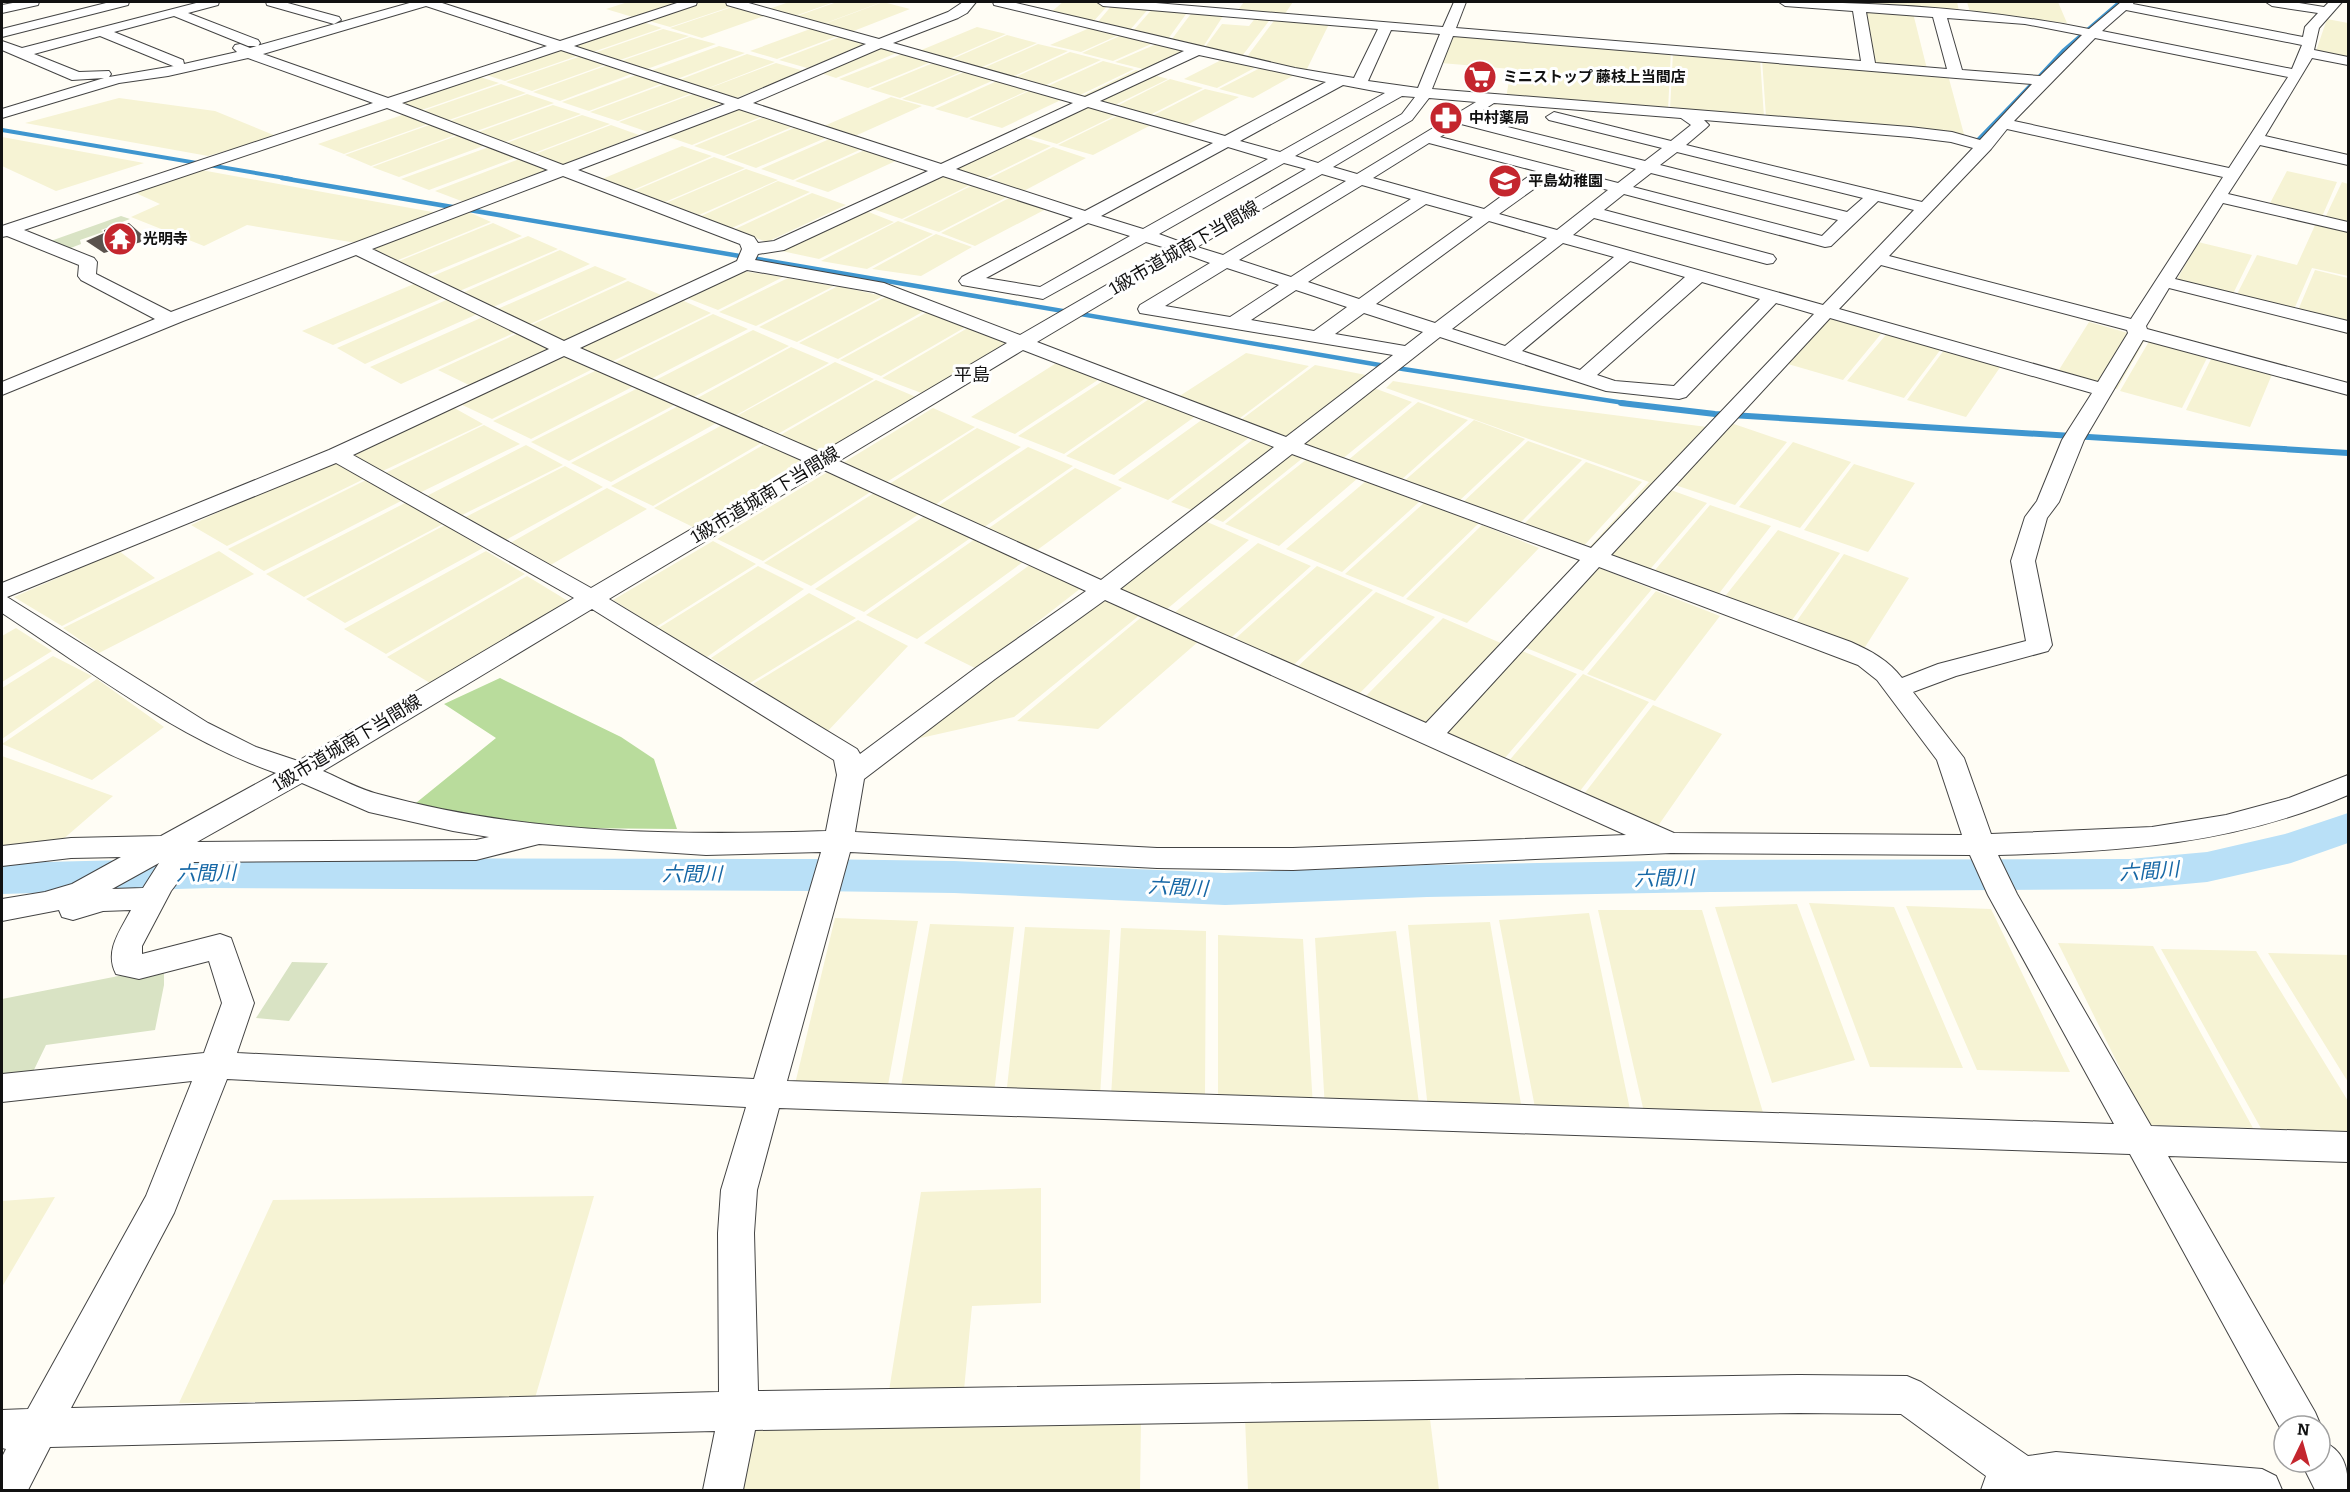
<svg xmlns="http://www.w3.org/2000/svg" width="2350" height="1492" viewBox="0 0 2350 1492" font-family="Bitter,'Noto Sans JP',serif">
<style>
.farmland{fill:#f6f3d4}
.forest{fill:#b9dc9c}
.cemetery{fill:#d9e3c4}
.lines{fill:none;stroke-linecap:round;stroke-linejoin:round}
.stream-far2{stroke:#3f96cf;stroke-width:4}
.stream-far1{stroke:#3f96cf;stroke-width:4.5}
.stream{stroke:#3f96cf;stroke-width:6}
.river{fill:#b9e0f7;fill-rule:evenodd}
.building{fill:#5a524d}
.minor-casing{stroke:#444;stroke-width:2}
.minor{fill:#fff;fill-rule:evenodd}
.labels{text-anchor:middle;stroke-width:6;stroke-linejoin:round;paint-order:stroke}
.far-poi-label{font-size:15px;font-weight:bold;fill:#111;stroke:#fff;text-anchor:start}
.street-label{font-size:18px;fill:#111;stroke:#fff}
.far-quarter-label{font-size:18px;fill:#111;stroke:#fff}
.water-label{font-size:20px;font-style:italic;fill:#1768a6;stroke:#fff}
</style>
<rect width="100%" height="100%" fill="#fffdf5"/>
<path class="farmland" d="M628 2H685L636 18 606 9Z
M688 2H724L736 5 670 27 639 18Z
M789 2H834L795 16 769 9Z
M837 2H882L823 24 797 16Z
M883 2 910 9 851 32 824 24Z
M1063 2H1086L1109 4 1093 22 1051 12Z
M1244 2H1293L1284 15 1238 10Z
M1866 2H1957L1960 15 1867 7Z
M1967 2H2058L2067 23 1971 15Z
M1113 4 1150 7 1129 31 1097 23Z
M735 6 767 15 702 38 670 28Z
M1154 7 1189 10 1168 39 1133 31Z
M1193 11 1225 13 1203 47 1172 39Z
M1865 11 1913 13 1927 69 1874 63Z
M1257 16 1272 17 1242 56 1205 47 1222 24 1249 26Z
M1276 18 1330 22 1306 71 1246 58Z
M2327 19 2348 23V60L2315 54Z
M636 20 662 28 593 52 568 44Z
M977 27 1006 34 949 59 919 51Z
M1092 27 1121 34 1081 52 1050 45Z
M813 28 840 35 777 59 750 51Z
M663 29 689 36 620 60 594 53Z
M1455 33 1671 51 1668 110 1506 98 1511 69 1441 63Z
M1124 34 1158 41 1113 61 1082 53Z
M1007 35 1037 43 980 68 950 60Z
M842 36 870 43 807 68 779 60Z
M690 37 716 44 647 69 621 61Z
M1161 42 1192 49 1147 70 1115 62Z
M871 44 899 52 836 78 808 69Z
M1038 44 1068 51 1012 77 981 69Z
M719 46 745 53 677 79 650 71Z
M554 48 580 55 505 81 480 73Z
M1070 52 1101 60 1044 86 1013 78Z
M1673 52 1760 58 1764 117 1670 110Z
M747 54 775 62 706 89 679 80Z
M902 54 931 62 868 88 839 79Z
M581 56 607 64 532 91 506 82Z
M1227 57 1260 65 1217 88 1184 79Z
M1762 59 1948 75 1965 138 1766 117Z
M1103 61 1134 69 1078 96 1046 87Z
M776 63 804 71 736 98 707 89Z
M933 63 963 71 900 98 870 89Z
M608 65 634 73 560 101 533 92Z
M1264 66 1296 74 1253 98 1219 89Z
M1136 70 1168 79 1113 106 1080 97Z
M964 72 994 80 933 107 902 99Z
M474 75 499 83 419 111 394 102Z
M636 75 663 83 589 111 562 102Z
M1170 79 1203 88 1148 116 1115 107Z
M997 81 1029 90 967 118 935 109Z
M501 84 526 93 446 121 420 112Z
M665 84 692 93 618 121 590 112Z
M1205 89 1239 97 1185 126 1150 117Z
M1031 90 1063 99 1002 128 969 119Z
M527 94 554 103 474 132 447 122Z
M693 94 722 103 648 132 619 122Z
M891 97 922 106 855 136 824 126Z
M119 98 215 111 276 136 208 156 25 123Z
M1088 103 1120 113 1057 144 1023 134Z
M553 105 581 114 500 144 473 134Z
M737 106 766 115 692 145 663 135Z
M405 114 431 123 344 154 318 144Z
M1121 114 1155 123 1093 155 1058 145Z
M582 115 610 124 529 155 501 145Z
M767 116 797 125 724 156 694 146Z
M432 124 458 134 371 166 345 155Z
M611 125 639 135 559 166 530 156Z
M799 126 830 136 756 168 725 157Z
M459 135 486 145 399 177 372 167Z
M1018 136 1051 146 982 180 948 170Z
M2 137 144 163 56 191 2 166Z
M834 137 866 147 793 180 761 169Z
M682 146 712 156 633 190 602 179Z
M489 147 517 157 429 190 401 179Z
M1053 147 1086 158 1020 193 984 181Z
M867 149 900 159 828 192 795 181Z
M714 157 745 168 665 202 634 191Z
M522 158 551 168 464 202 435 191Z
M190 168 438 213 363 244 247 225 204 246 131 217 160 204 129 190Z
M746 169 778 180 699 215 666 203Z
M2287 171 2337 182 2321 219 2268 207Z
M942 173 974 183 902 219 867 207Z
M778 181 810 192 732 228 699 217Z
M2342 182 2348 184V225L2324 220Z
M975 184 1011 195 939 232 903 220Z
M812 193 846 205 767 242 733 230Z
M1013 196 1048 208 975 246 941 233Z
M861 209 894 222 819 259 777 250Z
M464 210 491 222 391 263 362 250Z
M898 221 933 234 867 269 821 261Z
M493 223 522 236 422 277 392 264Z
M2316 223 2348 231V276L2312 268 2292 314 2234 300 2257 255 2297 265Z
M936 234 972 247 921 276 872 269Z
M528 236 558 249 333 345 302 331Z
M2198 242 2252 255 2231 298 2174 285Z
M560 250 590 264 365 364 337 348Z
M595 266 627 279 526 326 493 311Z
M736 270 783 277 718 310 682 296Z
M2315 270 2348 278V328L2296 315Z
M788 278 834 286 756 326 719 312Z
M628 281 661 295 562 342 527 327Z
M838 286 883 296 797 342 759 327Z
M889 295 926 310 838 359 799 343Z
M677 298 711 313 611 362 575 347Z
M931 310 969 325 881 376 840 360Z
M492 313 523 329 401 384 370 367Z
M713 314 748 329 649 380 612 364Z
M1833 314 1885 329 1843 380 1788 364Z
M2089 322 2146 338 2117 389 2057 373Z
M971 326 1011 342 924 394 882 378Z
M525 330 558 346 473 387 438 370Z
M753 330 789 346 690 399 652 382Z
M1890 330 1944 345 1904 398 1847 381Z
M2151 338 2209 354 2182 408 2120 391Z
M1947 346 2003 363 1966 417 1907 400Z
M791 347 829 363 731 418 692 401Z
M569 348 603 364 492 419 456 402Z
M1246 353 1309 366 1236 421 1175 399Z
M2213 355 2273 372 2250 427 2186 410Z
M835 362 874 379 776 435 735 417Z
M1058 362 1101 378 1015 434 971 417Z
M1315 365 1366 375 1288 440 1238 422Z
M605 366 640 383 531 439 493 421Z
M1106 379 1149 396 1064 454 1018 436Z
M876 380 916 397 820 455 777 437Z
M1393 381 1543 406 1707 427 1654 484 1707 503 1646 574 1585 552 1649 482 1386 388Z
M1363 384 1412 402 1341 460 1290 442Z
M644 385 680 402 569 461 531 442Z
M1152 397 1197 415 1114 475 1066 456Z
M1418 402 1468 420 1400 481 1347 461Z
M682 404 720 421 611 482 571 463Z
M449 405 483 424 372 476 342 458Z
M933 408 975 427 877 488 833 469Z
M1203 419 1250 437 1168 500 1118 480Z
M1474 420 1525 439 1458 502 1403 482Z
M1731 423 1787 442 1735 505 1675 485Z
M724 424 763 442 653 506 611 486Z
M484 425 520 444 409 498 375 478Z
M977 428 1021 447 926 511 880 490Z
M1255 438 1304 457 1223 522 1171 502Z
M1528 441 1582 460 1518 525 1461 504Z
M1793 442 1851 462 1800 528 1739 507Z
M765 444 806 463 697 529 654 508Z
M526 445 563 465 448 522 415 502Z
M1028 447 1073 466 977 532 929 512Z
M331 459 364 479 227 546 191 525Z
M1307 459 1358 478 1279 546 1225 524Z
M1586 462 1642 482 1580 550 1520 528Z
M1854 464 1915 483 1868 552 1804 530Z
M565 466 603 487 491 548 452 524Z
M1075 468 1122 488 1029 556 979 535Z
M829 471 872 491 763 561 717 539Z
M366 480 401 501 264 571 228 549Z
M1366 481 1419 502 1342 572 1286 549Z
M607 488 647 509 535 574 496 551Z
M874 493 919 514 811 586 764 563Z
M407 502 443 524 304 597 266 574Z
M1425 502 1479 523 1403 597 1345 574Z
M1710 505 1771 526 1714 600 1650 576Z
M926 515 972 537 864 612 815 589Z
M1198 518 1249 540 1160 615 1105 592Z
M445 525 483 548 345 623 306 599Z
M1482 525 1539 548 1467 623 1406 599Z
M1778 530 1840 553 1785 630 1718 605Z
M975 539 1023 562 917 639 866 615Z
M713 541 756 564 656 627 613 600Z
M1258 543 1311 566 1224 644 1167 619Z
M119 551 155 578 62 626 14 597Z
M219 551 254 574 99 653 63 628Z
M486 551 525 574 386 654 344 629Z
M1844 554 1909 578 1858 658 1789 632Z
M1031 564 1081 588 977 669 924 643Z
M1592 565 1652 589 1583 671 1519 645Z
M758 566 804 589 707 657 657 629Z
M1317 566 1373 590 1286 672 1227 646Z
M527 576 568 601 430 683 387 657Z
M1088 589 1141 614 1014 717 894 744Z
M1656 591 1720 616 1655 701 1587 674Z
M1376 592 1435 617 1351 702 1289 675Z
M809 593 856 618 750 683 711 658Z
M1144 615 1199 641 1098 729 1017 721Z
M1443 618 1503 644 1422 732 1358 704Z
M858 620 908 646 826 733 753 684Z
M16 628 52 651 2 682V636Z
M1513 647 1577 674 1498 766 1431 737Z
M53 656 92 676 2 739V688Z
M1583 674 1649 702 1573 800 1502 769Z
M97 679 164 727 92 780 2 744Z
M1653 705 1722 734 1651 836 1577 803Z
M2 756 113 796 61 841 2 847Z
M1809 903 1894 907 1963 1068 1870 1067Z
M1797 904 1855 1060 1772 1083 1715 907Z
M1906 906 1991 909 2070 1072 1977 1070Z
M1598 910H1702L1768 1129 1646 1121Z
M1589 913 1632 1119 1537 1118 1499 920Z
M835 918 918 921 888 1085 795 1084Z
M1490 922 1522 1110 1428 1109 1408 925Z
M930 924 1014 927 994 1093 900 1092Z
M1025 927 1110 930 1100 1097 1006 1096Z
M1121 928 1206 931 1205 1098 1111 1097Z
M1396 931 1420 1111 1325 1109 1315 938Z
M1218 935 1303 939 1313 1107 1218 1105Z
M2058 943 2153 946 2253 1128 2148 1125Z
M2161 949 2256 951 2348 1101V1134L2263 1132Z
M2268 953 2348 955V1082Z
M1041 1188V1303L972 1306 964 1390 888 1397 921 1192Z
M594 1196 535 1398 179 1403 273 1200Z
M55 1197 2 1287V1201Z
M1245 1418 1430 1419 1439 1490H1248Z
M1141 1422 1140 1490H740L752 1424Z"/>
<path class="forest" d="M500 678 621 737 654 759 677 829 572 828 411 807 496 738 444 704Z"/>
<path class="cemetery" d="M121 216 130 219 101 230 103 232 80 240 81 244 63 251 45 243Z
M292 962 328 963 289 1021 256 1018Z
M164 967V985L155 1030 46 1045 30 1078 2 1081V999Z"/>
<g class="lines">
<path class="stream-far2" d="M2037 79 2063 51 2120 2
M2 130 291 179
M1978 140 2033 83"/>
<path class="stream-far1" d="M282 178 1403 369 1631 404"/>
<path class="stream" d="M1621 403 1715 414 2348 453"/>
<path class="river" d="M2348 813V843L2291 863 2207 882 2130 889 1711 892 1427 897 1225 905 954 893 814 891 211 888 2 894V863L211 858 814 859 954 861 1225 873 1427 865 1711 860 2130 859 2207 852 2285 834Z"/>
</g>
<path class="building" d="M129 223 148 240 104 253 86 241 104 233V230Z"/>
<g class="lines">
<g class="minor-casing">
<path id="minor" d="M18 2H39L38 5 2 13V5Z
M110 2H129L128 5 2 37V29Z
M200 2H219L218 5 188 13 258 40 260 43 258 46H248L174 16 114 32 183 60 184 64 237 52 233 48 235 45 240 44 250 48 413 2H439L560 41 680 2H697L696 5 574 46 738 99 866 44 727 5 726 2H745L879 39 948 12 963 2H976L967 13 958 18 893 43 1085 97 1184 51 994 5 993 2H1012L1295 68 1354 78 1378 29 1103 6 1097 2H1144L1443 27 1454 2H1466L1456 28 1861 61 1853 11 1785 6 1779 2C1882 2 1988 9 2089 29L2121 2H2134L2133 4 2303 37 2305 27 2318 13 2272 6 2266 2H2293L2324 7 2329 2H2342L2319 28 2314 50 2348 57V65L2312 58 2265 136 2348 155V165L2260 145 2228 194 2348 222V232L2223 203 2175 279 2348 321V333L2169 288 2146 326 2147 329 2348 383V395L2143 340 2084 440 2059 502 2047 518 2035 561 2052 645 2048 651 1956 676 1913 692 1964 758 1991 834 2152 827 2226 815 2289 798 2348 775V795C2233 845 2122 851 1998 855L2017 894 2151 1126 2348 1132V1162L2168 1156 2315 1412 2321 1426 2320 1428V1426H2284V1435L2130 1154 779 1108 757 1190 754 1233 758 1391 1799 1375 1907 1376 1921 1382 2028 1456 2056 1452 2262 1469 2276 1476 2282 1490H1981L1986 1476 1901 1414 1799 1413 755 1430 743 1490H703L715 1431 50 1447 28 1490H2V1457L6 1449 2 1448V1410L28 1409 146 1196 192 1081 2 1102V1074L204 1053 222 1003 209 961 139 979 116 974C104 951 120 931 131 910L103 911 73 920 62 917 59 910 2 921V899L45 892 72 884 121 857 71 858 2 866V846L71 838 161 836 276 773C178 739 89 670 2 613V583L329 450 549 349 356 255 183 321 2 395V382L155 319 81 280 78 276 79 265 7 236 2 237V226L373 103 248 58 168 76 119 83 2 118V109L104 78 72 80 2 50V41L22 48ZM426 6 547 46 388 98 263 54ZM2126 10 2302 45 2292 69 2102 31ZM1866 12 1933 17 1947 69 1875 63ZM1947 18 2025 24 2082 35 2040 76 1962 70ZM1391 30 1440 34 1418 88 1368 81ZM100 36 173 66H174L109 77 111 74 109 71 79 72 34 54ZM1453 36 1956 78 2032 84 1980 140 1952 132 1910 127 1432 89ZM2095 38 2288 77 2229 168 2014 121ZM881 48 1073 103 941 164 753 103ZM561 50 725 104 563 165 402 103ZM1199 55 1326 82 1225 136 1100 101ZM1343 85 1385 93 1280 152 1240 141ZM1402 96 1415 97 1402 114 1318 163 1295 156ZM1429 98 1476 102 1357 174 1333 167 1412 120ZM1494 103 1681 118 1691 125 1671 141 1554 112 1546 117 1549 120 1662 148 1645 161 1471 118ZM1088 107 1213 143 1085 211 956 169ZM387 108 548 170 171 312 96 274 97 262 94 258 24 230ZM739 109 928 171 774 241 758 243 754 237 578 170ZM1704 120 1910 137 1951 142 1973 148 1922 202 1686 145 1706 128 1709 125ZM1461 124 1636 169 1618 183 1440 137ZM2007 129 2223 177 2131 319 1889 256 1991 149ZM1429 143 1536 171 1484 209 1373 178ZM1228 147 1268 159 1143 229 1101 216ZM1677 152 1863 198 1847 212 1660 165ZM1284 163 1306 169 1181 242 1159 234ZM1651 173 1838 220 1822 236 1633 187ZM1322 174 1346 181 1223 255 1197 247ZM563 176 740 244 742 249 737 261 564 341 372 249ZM943 176 1073 218 962 277 959 281 962 285 1043 299 1146 242 1169 249 1020 335 884 283 755 260 758 254 784 250ZM1552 176 1608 190 1557 230 1499 214ZM1362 185 1411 199 1291 277 1239 260ZM1624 194 1825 247 1831 246 1878 201 1914 210 1823 305 1573 235 1594 218 1767 264 1773 263 1776 259 1773 255 1604 210ZM1426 204 1473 217 1359 299 1308 282ZM1489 221 1547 238 1435 323 1376 304ZM1088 223 1130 236 1040 287 986 278ZM1563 243 1614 257 1505 346 1452 329ZM1185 254 1210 263 1140 305 1138 309 1140 313 1393 355 1286 437 1037 342ZM1630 261 1685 277 1580 370 1522 351ZM1881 265 2127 330 2128 333 2098 382 1839 309ZM1227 268 1279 285 1230 317 1165 306ZM747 270 874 292 1007 343 821 453 580 348ZM1702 282 1760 299 1674 386 1615 381 1597 375ZM1296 290 1347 307 1314 331 1251 320ZM1776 303 1814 314 1591 548 1304 444 1440 337 1606 391 1679 399 1686 397ZM1364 313 1423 332 1405 346 1335 334ZM1830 318 2092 393 2062 440 2037 501 2025 517 2011 561 2026 641 1938 664 1902 678C1888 660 1871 651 1851 642L1611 555ZM1023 350 1274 447 1101 580 839 461ZM564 356 806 462 591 588 353 455ZM1292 454 1580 560 1426 723 1120 589ZM336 463 574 598 298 761 256 747 208 723 7 597ZM824 470 1086 591 977 667 860 754 857 749 609 599ZM1599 567 1858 665 1877 680 1937 760 1962 835 1674 833 1447 733ZM1105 600 1626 835 1293 848H1157L855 832 864 779 995 679ZM592 609 834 760 837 775 826 831C677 836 523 834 378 794 359 789 341 779 323 771ZM302 783 369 812 453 831 489 837 476 840 197 842ZM539 844 706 855 821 852 754 1079 237 1053 254 1003 231 938 220 934 142 954V946L171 891 193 862 476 860ZM850 852 1157 868 1293 870 1671 853 1970 855 1988 895 2114 1124 787 1081ZM159 863 143 888 112 889ZM227 1079 746 1107 721 1190 718 1233 719 1392 71 1408 174 1213Z
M266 2H284L339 17 341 20 334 24 267 5Z
M2320 1440C2344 1450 2348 1466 2348 1490H2315L2301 1462H2320Z"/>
</g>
<use href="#minor" class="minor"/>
</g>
<defs>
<g id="supermarket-disc" transform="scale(1.725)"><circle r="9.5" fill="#c4262e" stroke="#fff"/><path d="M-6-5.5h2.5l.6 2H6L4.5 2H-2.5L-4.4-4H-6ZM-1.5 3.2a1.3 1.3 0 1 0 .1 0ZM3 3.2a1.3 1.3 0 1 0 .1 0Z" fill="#fff"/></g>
<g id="pharmacy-disc" transform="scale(1.725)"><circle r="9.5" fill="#c4262e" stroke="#fff"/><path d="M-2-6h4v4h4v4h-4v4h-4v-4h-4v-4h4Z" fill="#fff"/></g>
<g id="school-disc" transform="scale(1.725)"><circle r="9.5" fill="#c4262e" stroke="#fff"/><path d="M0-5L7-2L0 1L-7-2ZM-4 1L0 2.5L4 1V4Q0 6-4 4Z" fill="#fff"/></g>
<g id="temple-disc" transform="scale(1.725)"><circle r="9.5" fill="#c4262e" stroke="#fff"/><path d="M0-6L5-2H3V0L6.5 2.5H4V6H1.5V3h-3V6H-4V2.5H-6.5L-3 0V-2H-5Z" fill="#fff"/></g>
</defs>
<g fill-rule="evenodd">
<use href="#supermarket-disc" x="1480" y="77"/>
<use href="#pharmacy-disc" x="1446" y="118"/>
<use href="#school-disc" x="1505" y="181"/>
<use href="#temple-disc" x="120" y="239"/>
</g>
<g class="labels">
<g class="far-poi-label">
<text x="1503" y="82">ミニストップ 藤枝上当間店</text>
<text x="1469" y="123">中村薬局</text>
<text x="1528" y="186">平島幼稚園</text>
<text x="143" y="244">光明寺</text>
</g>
<g class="street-label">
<text transform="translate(1184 248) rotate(-30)" y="6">1級市道城南下当間線</text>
<text transform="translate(765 495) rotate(-31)" y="6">1級市道城南下当間線</text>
<text transform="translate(347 743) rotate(-31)" y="6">1級市道城南下当間線</text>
</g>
<g class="far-quarter-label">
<text x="972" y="381">平島</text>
</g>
<g class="water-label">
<text transform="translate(2149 871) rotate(-4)" y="7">六間川</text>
<text transform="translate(206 873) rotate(-1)" y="7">六間川</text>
<text x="692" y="881">六間川</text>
<text transform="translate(1664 878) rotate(-2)" y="7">六間川</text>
<text transform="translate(1178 887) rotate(3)" y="7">六間川</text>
</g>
</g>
<rect width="2350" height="1492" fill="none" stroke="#111111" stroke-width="6"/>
<g transform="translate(2302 1444) rotate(5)"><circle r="28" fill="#ffffff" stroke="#a0a0a0" stroke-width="1.5"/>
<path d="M0-4.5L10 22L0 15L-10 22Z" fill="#c4262e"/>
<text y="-9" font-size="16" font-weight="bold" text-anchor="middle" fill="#111111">N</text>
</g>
</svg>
